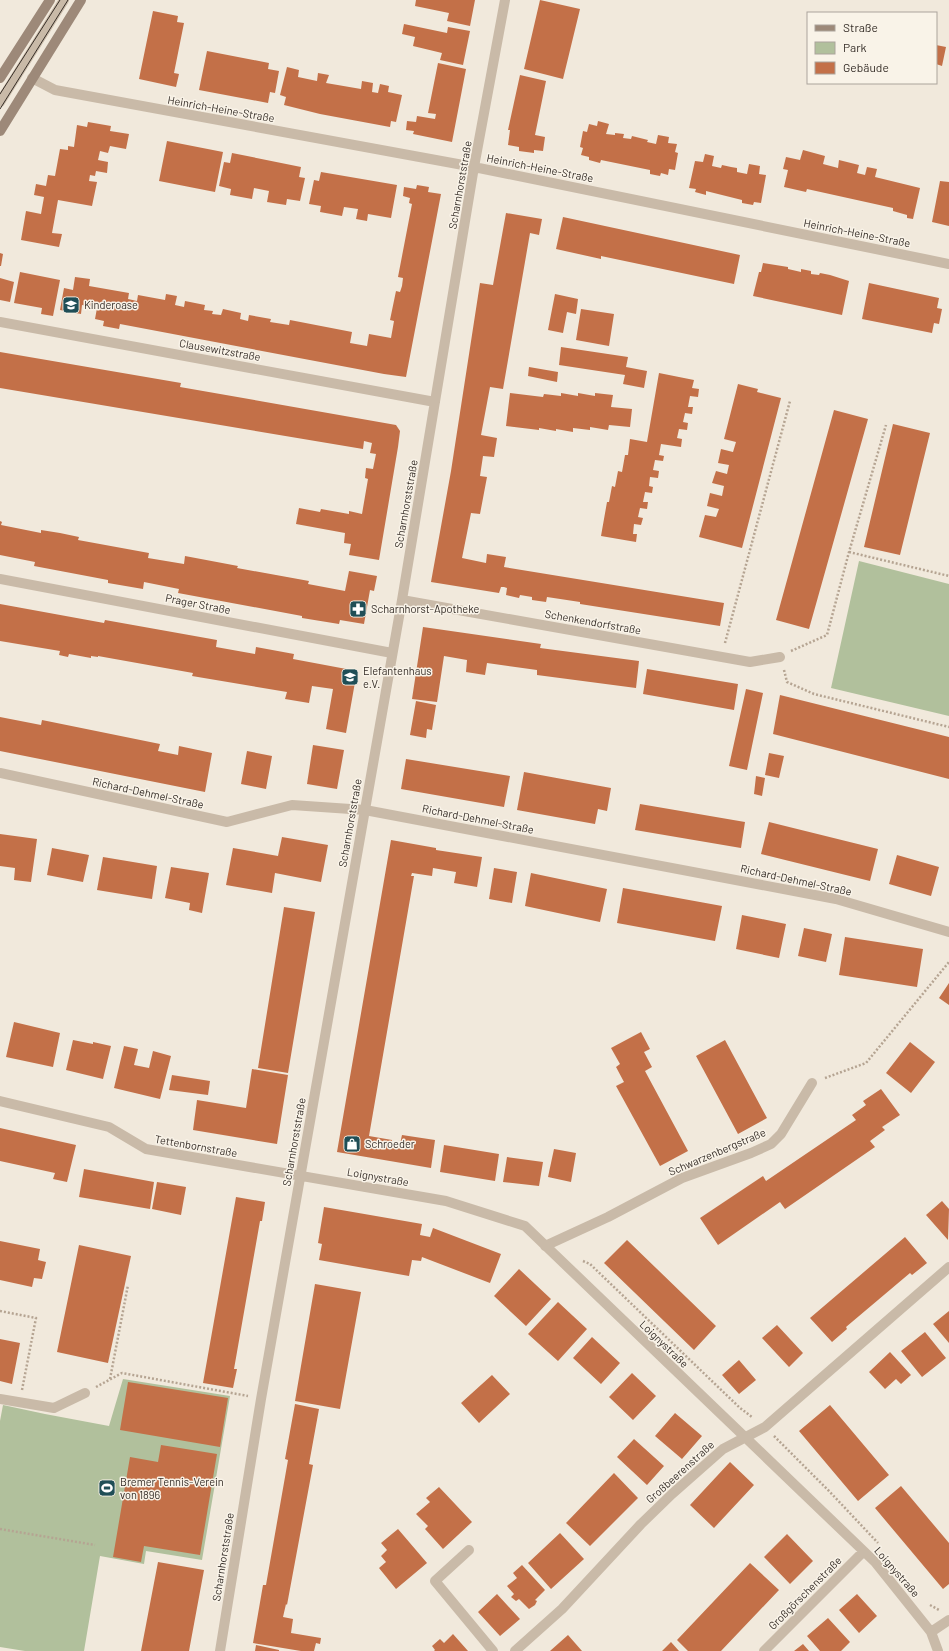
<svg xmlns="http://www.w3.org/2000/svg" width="949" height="1651" viewBox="0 0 949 1651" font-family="Barlow,sans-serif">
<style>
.green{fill:#b1c09c}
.building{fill:#c37048}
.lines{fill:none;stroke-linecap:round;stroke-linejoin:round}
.path{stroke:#b5a492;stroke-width:2.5;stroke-dasharray:2 2;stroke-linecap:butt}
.lane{stroke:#c9baa8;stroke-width:10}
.street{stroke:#c9baa8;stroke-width:10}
.secondary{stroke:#9d8979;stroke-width:10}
.tram{stroke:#362e28;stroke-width:1}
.labels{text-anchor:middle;stroke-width:3;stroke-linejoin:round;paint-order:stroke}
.street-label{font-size:11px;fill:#362e28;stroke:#f9f3e8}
.poi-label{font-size:11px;fill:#362e28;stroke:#f9f3e8;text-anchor:start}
</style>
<rect width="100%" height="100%" fill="#f1e9dc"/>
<path class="green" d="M859 561 949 584V716L831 688Z
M123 1379 230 1396 202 1560 146 1551 144 1564 100 1556 84 1651H25L0 1647V1421L3 1405 45 1414 109 1426Z"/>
<path class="building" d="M416 0H475L470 26 447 21 449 13 415 6Z
M540 0 580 9 563 79 524 69Z
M153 11 178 16 177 22 184 23 174 73 179 74 176 87 139 79Z
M404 24 447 33 448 27 470 31 463 65 440 60 442 53 413 46 415 37 402 34Z
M936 45 946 47 942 66 936 64Z
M207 51 269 63 268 69 279 71 275 93 270 92 268 103 199 90Z
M438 63 466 69 452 142 413 134 414 131 406 130 407 121 416 122 417 116 435 119 436 114 428 113Z
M287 67 299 70 298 77 317 81 318 73 329 75 326 83 361 89 362 81 373 83 372 92 378 93 380 84 389 86 388 92 402 95 396 122 391 121 390 127 320 114 284 105 286 97 280 95Z
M520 75 546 81 535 135 545 137 543 151 534 150V153L519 151V147L508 145 510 130H508Z
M598 121 609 124 606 134 615 135V133L624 134 623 138 631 139 632 136 648 140 647 142 656 144 658 135 669 137 668 143 677 144 675 152 678 153 675 170 669 169 668 175 661 173 660 176 650 174V170L601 160 600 163 589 160V157L581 155 583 148 580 147 583 131 587 132 589 124 597 126Z
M88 122 111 126 110 131 129 134 126 149 110 146 108 153 100 151 98 160 108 162 107 173 96 171 95 176 90 175 89 181 97 182 92 206 58 200 52 233 62 234 59 247 21 240 26 211 41 214 44 197 34 195 36 184 46 186 48 175 55 176 60 149 68 150V146L74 147 77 125 87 127Z
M167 141 223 152 215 192 159 181Z
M803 150 825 156 823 164 838 168 839 160 859 165 857 173 865 175 867 167 877 169 875 177 920 188 913 219 907 218V215L893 211V208L807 189 806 192 784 187 788 170 783 169 786 157 800 160Z
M232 153 301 167 299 177 305 178 300 201 287 199 286 205 267 202 269 191 254 188 252 199 230 195 231 189 219 186 224 162 230 163Z
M705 154 714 156 712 166 721 168 722 165 731 167 737 168V172L747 174 749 164 760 166 759 174 766 175 761 203 754 202 753 205 742 203V200L706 191V195L695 192 696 189 689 188 695 161 703 162Z
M321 172 397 185 391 218 368 214 367 221 356 219 358 209 344 207 342 216 320 212 321 206 309 204 314 180 319 181Z
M940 181 949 182V226L932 222Z
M417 185 429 187 428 192 441 194 406 377 384 374 120 324 119 329 103 326 104 321 95 319 97 308 82 305 81 314 60 310 64 288 73 290 75 277 90 279 89 286 129 293 128 299 137 301 138 295 165 300 166 294 177 296 175 305 184 307 185 301 205 305 204 310 213 311 212 314 221 315 223 309 241 313 240 319 248 321 249 315 271 319 270 322 289 325 290 320 352 332 350 343 367 346 369 334 391 338 394 321 390 320 396 291 400 292 402 286 403 278 398 277 412 204 409 203 410 198 403 196 404 187 416 189Z
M506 213 542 219 539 235 530 233 503 389 490 387 481 435 497 438 494 457 483 456 480 476 487 477 480 514 471 513 462 558 486 563 487 554 506 557 504 567 724 603 720 626 580 604V602L547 597 546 602 532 600V597L520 595 519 598 506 595 507 588 504 587H501L499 593 431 582 451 471 480 283 493 285Z
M563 217 740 255 734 284 601 256V259L556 249Z
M0 253 3 254 1 266H0Z
M763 263 788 267V269L801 272V269L811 271V274L819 275 820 273 830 275 849 281 842 315 753 296 759 272H761Z
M20 272 60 280 53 316 41 314 42 308 14 303Z
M0 278 14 282 10 302 0 300Z
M869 283 939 298 937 308 942 309 939 324 934 323 932 333 862 319Z
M555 294 578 299 576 314 567 312 563 333 548 330Z
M581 309 614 314 609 346 576 340Z
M561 347 628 357 626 367 647 371 644 388 623 384 625 375 559 365Z
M0 352 181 383 180 387 396 425 400 431 398 447 379 560 349 555 351 544 344 543 345 533 296 524 299 508 320 512 321 509 349 514V511L362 514 368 479 365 478 366 468 373 469 376 454 370 453 372 443 364 441 363 449 0 388Z
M529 367 558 372 557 382 528 376Z
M659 373 694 380 692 388 699 389 698 397 690 396 688 407H693L692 414 685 413 683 422 688 423 687 430 679 429 677 438 682 439 681 447 661 444 659 455 664 456 663 461 655 460 653 470 659 471 658 478 650 477 649 486 653 487 652 493 645 492 643 502H648L647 509 640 508 638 517 643 518 641 525 634 524 633 534H637L636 542 601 536 607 502H609L612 486 615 487 618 471 622 472 625 455H628L630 439 647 442Z
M738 384 758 389 757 392 781 398 742 548 699 537 705 515 716 517 719 509 707 506 710 493 722 496 724 486 712 483 716 471 727 474 729 465 718 463 721 449 733 452 736 442 724 439Z
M510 393 543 397 544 394 561 396V393L578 396V393L595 396V393L613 395 611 407 632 409 630 427 609 425 608 430 590 427V430L573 428V432L556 429V431L539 428V430L506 426Z
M834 410 868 419 809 629 776 620Z
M893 424 930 433 900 555 864 547Z
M0 521 2 522 1 525 41 533V530L60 533 79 537 78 540 149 553 148 558 184 564 185 556 238 566 237 568 309 581 308 584 345 591 349 571 377 576 374 591 370 590 364 624 340 620 339 624 302 618V616L178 593 179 589 144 582 143 589 108 583V580L34 566 35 562 0 555Z
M0 604 104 623 105 620 217 640 216 647 255 654 256 647 294 654 293 659 357 671 346 733 326 729 333 689 312 686 309 703 285 699 287 692 192 676 193 673 98 656V657L91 656V658L69 654 68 657 59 655 60 651 0 641Z
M423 627 541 644 540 648 639 661 636 688 537 675V670L487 663 485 675 466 672 467 660 444 656 437 702 412 699Z
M647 669 738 684 734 710 643 694Z
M746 689 763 693 747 770 729 766Z
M780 695 949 737V779L773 734Z
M416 701 436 705 432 730 427 729 426 738 410 735Z
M0 717 41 725 42 720 160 744 158 751 178 755 179 746 212 753 205 792 0 751Z
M313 745 344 750 337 789 307 784Z
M247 751 272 756 266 789 241 784Z
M769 753 784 756 779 778 765 775Z
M406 759 510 776 504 807 401 789Z
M524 772 611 788 607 811 598 809 595 824 517 810Z
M756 776 765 778 762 796 754 794Z
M640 804 745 822 741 848 635 830Z
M769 822 878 849 870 881 761 854Z
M0 834 37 839 31 882 14 880 15 868 0 866Z
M282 837 328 845 321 882 275 873 272 893 226 885 233 848 278 856Z
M391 840 436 848V850L482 857 477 887 454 883 456 872 433 868 432 876 412 873 411 876H414L369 1136 392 1140V1143L400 1144 402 1135 435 1140 431 1168 337 1152Z
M52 848 89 855 83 882 47 875Z
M897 855 939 867 931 896 889 884Z
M103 857 157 866 152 899 97 890Z
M171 867 209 873 202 913 189 910 190 903 165 898Z
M494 868 517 872 512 903 489 899Z
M531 873 607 889 600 922 525 906Z
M623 888 722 906 715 941 617 923Z
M284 907 315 912 288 1073 258 1068Z
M742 915 786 924 779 958 736 949Z
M804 928 832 934 826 962 798 956Z
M845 937 923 949 917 987 839 975Z
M949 983V1005L939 998Z
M14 1022 60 1033 53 1067 6 1057Z
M641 1032 650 1049 644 1052 652 1067 645 1071 688 1151 660 1166 616 1086 624 1082 616 1067 620 1064 611 1048Z
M73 1040 93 1044V1042L111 1046 103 1079 66 1070Z
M725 1040 767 1118 738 1134 696 1056Z
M910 1042 935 1062 911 1093 886 1073Z
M124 1046 138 1049 134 1065 149 1068 153 1051 171 1056 160 1099 114 1088Z
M252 1069 288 1075 277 1144 193 1130 197 1100 246 1108Z
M172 1075 210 1081 208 1095 169 1090Z
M881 1089 900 1115 882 1127 885 1130 870 1141 875 1147 785 1209 780 1202 718 1245 700 1218 763 1176 766 1181 856 1120 852 1115 866 1105 863 1101Z
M0 1128 76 1145 67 1182 53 1179 55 1173 0 1161Z
M444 1145 499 1154 495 1181 440 1172Z
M554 1149 576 1153 571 1182 548 1177Z
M507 1157 543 1162 539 1186 503 1182Z
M84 1169 154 1182 150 1209 79 1197Z
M157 1182 186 1187 181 1215 152 1209Z
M236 1197 265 1202 262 1221H260L237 1352 234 1369H237L233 1388 203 1383Z
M942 1201 949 1209 948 1240 926 1215Z
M324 1207 422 1224 420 1235 430 1237 433 1228 501 1254 490 1283 422 1257 421 1261 412 1260 409 1276 319 1260 322 1244 318 1243Z
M905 1237 927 1263 912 1275 910 1273 846 1327 847 1329 832 1342 810 1318Z
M627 1240 716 1326 694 1350 604 1263Z
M0 1241 40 1249 38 1260 46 1262 42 1279 34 1278 32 1287 0 1280Z
M79 1245 131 1256 108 1363 57 1352Z
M519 1269 551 1299 526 1326 494 1296Z
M315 1284 361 1292 340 1409 295 1401Z
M558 1302 587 1329 558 1361 528 1334Z
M949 1311V1343L933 1324Z
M777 1325 803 1353 789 1367 762 1338Z
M925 1332 946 1358 922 1377 901 1351Z
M592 1337 620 1363 601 1384 573 1358Z
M0 1339 20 1343 12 1384 0 1381Z
M890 1352 911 1375 901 1384 896 1379 885 1389 869 1372Z
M739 1360 756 1380 739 1394 722 1375Z
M632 1373 656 1396 633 1420 609 1397Z
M492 1375 510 1394 479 1423 461 1403Z
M128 1382 228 1398 220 1447 120 1430Z
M295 1404 319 1409 309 1464 313 1465 287 1605 286 1604 283 1617 293 1619 291 1633 321 1638 320 1644 316 1643 314 1651H301L253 1643 263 1585H266L288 1460 285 1459Z
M830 1405 889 1475 858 1501 799 1431Z
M675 1413 702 1436 682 1459 655 1436Z
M634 1439 664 1466 647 1485 617 1457Z
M161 1445 217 1454 200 1555 144 1546 141 1562 113 1557 130 1457 158 1462Z
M730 1462 754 1485 714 1528 690 1505Z
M614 1473 638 1498 590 1546 566 1523Z
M901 1486 949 1543V1584L943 1589 875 1508Z
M439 1487 472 1522 443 1549 425 1529 428 1526 416 1514 430 1502 426 1498Z
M398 1529 427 1563 396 1589 379 1568 386 1562 381 1556 387 1550 381 1543Z
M560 1533 584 1559 551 1589 528 1563Z
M787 1534 813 1561 790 1584 764 1557Z
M158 1562 204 1570 189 1651H141Z
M750 1563 779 1590 721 1651H688L677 1640Z
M522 1565 545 1590 535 1600 537 1601 535 1605 529 1609 519 1599 516 1601 511 1597 514 1594 507 1586 517 1578 513 1573Z
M497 1594 520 1619 500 1636 478 1612Z
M857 1594 877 1616 859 1633 839 1610Z
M828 1618 850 1642 841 1651H820L807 1636Z
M453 1634 468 1651H434L435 1650 432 1646 440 1639 444 1643Z
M568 1635 582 1651H550Z
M671 1642 679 1651H662Z
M803 1644 809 1651H794Z
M256 1645 279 1650V1651H255Z"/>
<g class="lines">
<path class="path" d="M849 552 949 576
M725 643 790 401
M791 651 827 635 849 552 886 425
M784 670 787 682 814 694 949 727
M825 1078 866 1063 949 962
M583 1261 590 1264 740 1408 752 1417
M0 1311 36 1318 22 1390
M110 1379 128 1285
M96 1387 122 1373 248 1396
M774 1436 829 1491 878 1543
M0 1529 95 1545
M930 1605 939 1610"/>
<path class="lane" d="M0 102 64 0
M469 1550 435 1581 493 1651"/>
<path class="street" d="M32 78 55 90 474 167 949 264
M0 322 435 402
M0 579 392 653
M402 600 750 662 780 657
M0 773 227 822 292 805 365 810 836 899 949 932
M0 1101 109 1127 146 1149 446 1201 525 1226 875 1562 931 1632 938 1651
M545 1246 608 1217 682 1178 751 1153 771 1144 781 1134 812 1083
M0 1399 54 1408 85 1393
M931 1632 949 1620
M220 1651 261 1399 402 600 474 167 505 0
M515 1651 562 1609 641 1524 672 1494 723 1449 765 1427 949 1267
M764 1651 863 1552"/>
<path class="secondary" d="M0 78 50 0
M0 131 81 0"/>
<path class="tram" d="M0 94 60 0
M0 109 68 0"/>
</g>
<defs>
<g id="school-square" transform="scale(0.9)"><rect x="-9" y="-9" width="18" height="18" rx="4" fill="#1f4e56" stroke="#f9f3e8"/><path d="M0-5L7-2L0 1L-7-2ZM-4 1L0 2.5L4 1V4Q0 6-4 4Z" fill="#fff"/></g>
<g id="pharmacy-square" transform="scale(0.9)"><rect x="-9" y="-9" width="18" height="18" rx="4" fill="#1f4e56" stroke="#f9f3e8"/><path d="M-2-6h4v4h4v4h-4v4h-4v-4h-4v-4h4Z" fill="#fff"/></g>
<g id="shop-square" transform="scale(0.9)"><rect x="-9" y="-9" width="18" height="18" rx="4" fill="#1f4e56" stroke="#f9f3e8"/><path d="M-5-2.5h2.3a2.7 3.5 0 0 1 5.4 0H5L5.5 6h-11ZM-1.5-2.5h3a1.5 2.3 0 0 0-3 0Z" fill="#fff"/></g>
<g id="stadium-square" transform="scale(0.9)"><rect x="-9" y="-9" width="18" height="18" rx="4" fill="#1f4e56" stroke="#f9f3e8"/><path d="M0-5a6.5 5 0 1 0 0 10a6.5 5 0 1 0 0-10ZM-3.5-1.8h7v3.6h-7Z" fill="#fff"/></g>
</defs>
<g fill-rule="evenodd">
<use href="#school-square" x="71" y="305"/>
<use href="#pharmacy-square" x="358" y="609"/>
<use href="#school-square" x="350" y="677"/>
<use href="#shop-square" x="352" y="1144"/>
<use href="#stadium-square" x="107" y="1488"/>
</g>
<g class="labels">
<g class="street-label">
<text transform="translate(221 109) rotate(10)" y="4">Heinrich-Heine-Straße</text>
<text transform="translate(540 168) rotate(11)" y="4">Heinrich-Heine-Straße</text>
<text transform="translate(460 185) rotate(-80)" y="4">Scharnhorststraße</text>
<text transform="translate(857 233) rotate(11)" y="4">Heinrich-Heine-Straße</text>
<text transform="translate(220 350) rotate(10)" y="4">Clausewitzstraße</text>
<text transform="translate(406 504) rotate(-80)" y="4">Scharnhorststraße</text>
<text transform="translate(198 604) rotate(11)" y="4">Prager Straße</text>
<text transform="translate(593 622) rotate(10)" y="4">Schenkendorfstraße</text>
<text transform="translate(148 793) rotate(12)" y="4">Richard-Dehmel-Straße</text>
<text transform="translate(478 819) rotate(11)" y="4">Richard-Dehmel-Straße</text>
<text transform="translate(350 823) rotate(-80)" y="4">Scharnhorststraße</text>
<text transform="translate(796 880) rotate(12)" y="4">Richard-Dehmel-Straße</text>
<text transform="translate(294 1142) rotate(-80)" y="4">Scharnhorststraße</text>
<text transform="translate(196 1146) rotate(10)" y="4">Tettenbornstraße</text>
<text transform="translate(717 1152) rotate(-23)" y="4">Schwarzenbergstraße</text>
<text transform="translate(378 1177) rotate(10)" y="4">Loignystraße</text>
<text transform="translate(664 1344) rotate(44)" y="4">Loignystraße</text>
<text transform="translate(680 1472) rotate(-42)" y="4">Großbeerenstraße</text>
<text transform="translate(223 1557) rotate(-81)" y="4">Scharnhorststraße</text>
<text transform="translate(897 1572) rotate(49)" y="4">Loignystraße</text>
<text transform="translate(805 1593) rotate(-45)" y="4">Großgörschenstraße</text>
</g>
<g class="poi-label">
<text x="84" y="309">Kinderoase</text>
<text x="371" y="613">Scharnhorst-Apotheke</text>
<text x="363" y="675">Elefantenhaus<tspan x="363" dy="13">e.V.</tspan></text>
<text x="365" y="1148">Schroeder</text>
<text x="120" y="1486">Bremer Tennis-Verein<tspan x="120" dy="13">von 1896</tspan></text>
</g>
</g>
<rect x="807" y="12" width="130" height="72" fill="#f9f3e8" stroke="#aba49b"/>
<rect x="815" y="25" width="20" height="6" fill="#9d8979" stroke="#aba49b"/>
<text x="843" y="32" font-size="12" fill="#362e28">Straße</text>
<rect x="815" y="42" width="20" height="12" fill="#b1c09c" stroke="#aba49b"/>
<text x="843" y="52" font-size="12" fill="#362e28">Park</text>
<rect x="815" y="62" width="20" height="12" fill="#c37048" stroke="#aba49b"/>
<text x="843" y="72" font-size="12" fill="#362e28">Gebäude</text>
</svg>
